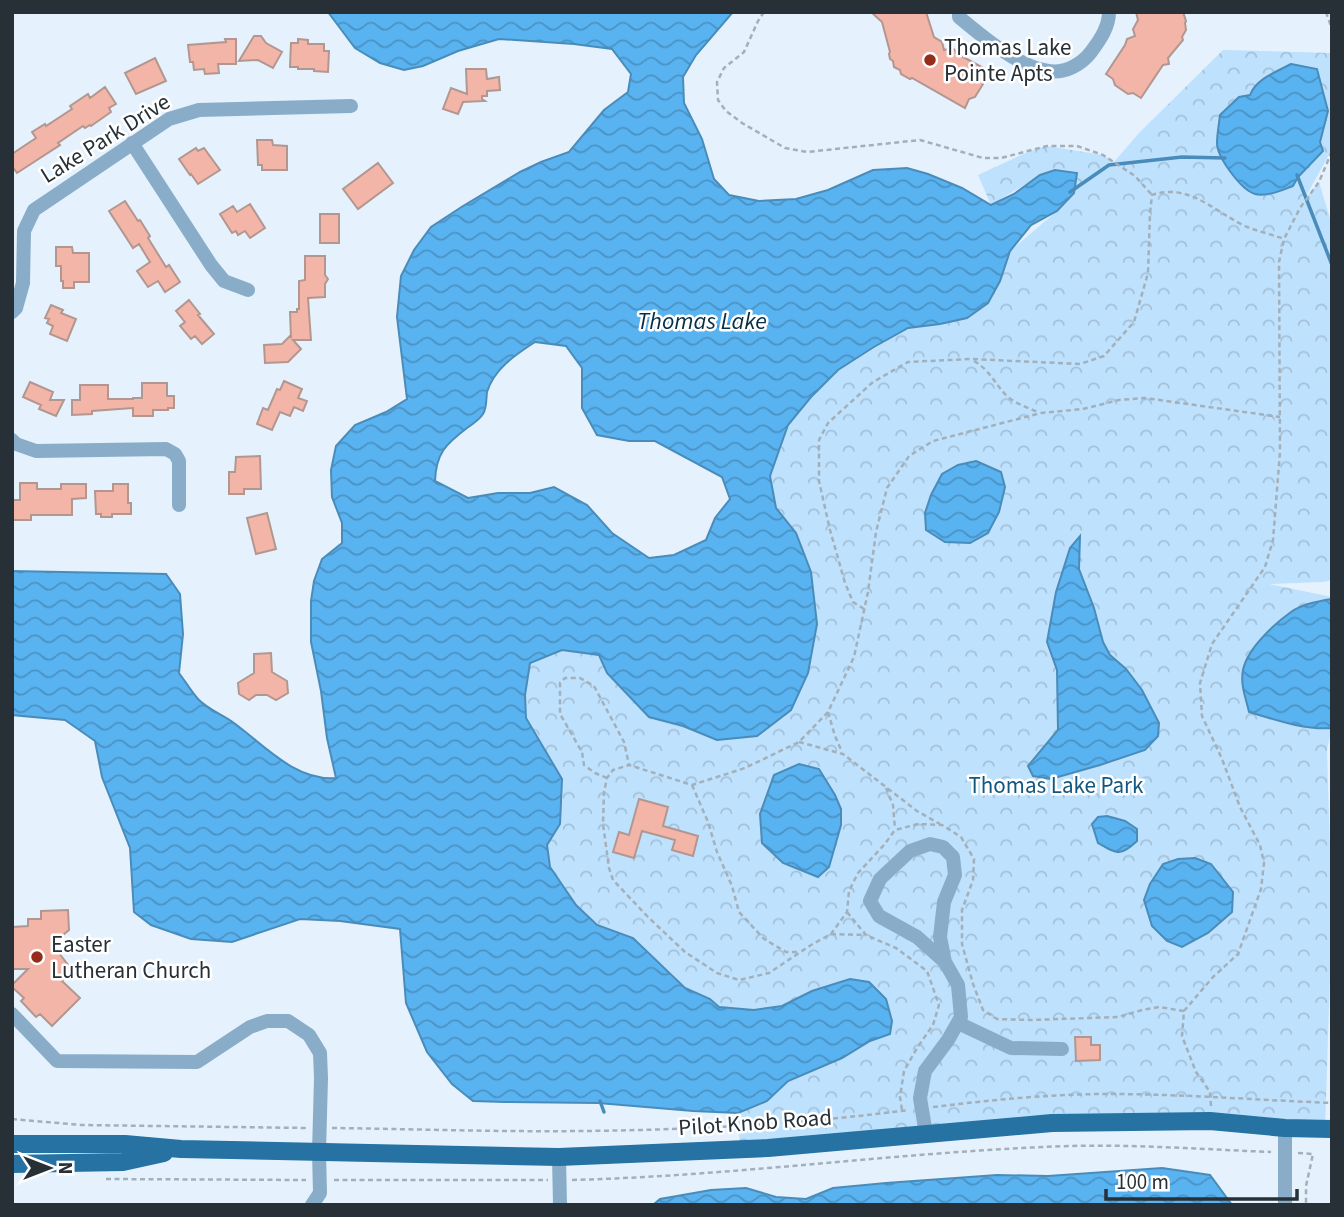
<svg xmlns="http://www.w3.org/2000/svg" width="1344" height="1217" viewBox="0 0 1344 1217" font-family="'Source Sans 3',sans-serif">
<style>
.park{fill:url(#park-crowns)}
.water{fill:url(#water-waves);stroke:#4a8cb9;stroke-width:2;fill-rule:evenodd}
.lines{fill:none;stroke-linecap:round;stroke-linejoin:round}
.stream{stroke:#4a8cb9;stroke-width:3.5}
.building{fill:#f3b5a8;stroke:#b29791;stroke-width:2}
.path{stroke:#a4b0b9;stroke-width:2.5;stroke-dasharray:5 3.5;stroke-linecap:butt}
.minor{stroke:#89adc8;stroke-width:14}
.major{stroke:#2572a3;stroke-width:18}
.poi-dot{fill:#962d1b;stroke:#fff;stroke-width:2.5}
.labels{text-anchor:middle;stroke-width:5;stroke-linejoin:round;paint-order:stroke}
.poi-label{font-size:23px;fill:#273036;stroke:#fff;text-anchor:start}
.street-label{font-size:23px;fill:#273036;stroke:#fff}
.park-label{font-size:23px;fill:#135780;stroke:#fff}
.water-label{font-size:24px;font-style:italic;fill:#062e46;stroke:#fff}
</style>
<defs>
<pattern id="park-crowns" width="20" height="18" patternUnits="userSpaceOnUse" patternTransform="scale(1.75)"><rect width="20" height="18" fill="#bee1fd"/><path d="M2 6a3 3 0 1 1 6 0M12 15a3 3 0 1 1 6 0" fill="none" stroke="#a3c1d9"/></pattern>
<pattern id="water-waves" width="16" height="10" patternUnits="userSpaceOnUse" patternTransform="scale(1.75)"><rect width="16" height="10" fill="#59b3f1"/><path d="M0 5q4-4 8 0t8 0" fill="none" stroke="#4a92c4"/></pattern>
</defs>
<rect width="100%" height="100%" fill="#e5f2fd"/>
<path class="park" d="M1223 50 1332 53V149L1304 200 1319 182 1332 225V580L1323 582 1269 584 1332 597V728L1327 750 1332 915 1325 1129 1168 1122 740 1149 738 1113 767 1101 787 1081 842 1058 870 1041 889 1034 812 991 782 1006 754 1010 719 1007 710 999 685 988 633 938 597 925 576 905 550 867 547 845 560 824 526 718 525 695 530 663 562 650 599 655 607 673 649 717 683 726 796 533 776 508 770 475 787 425 811 397 839 370 908 328 940 324 1010 251 1057 211 1040 175 991 205 978 175 1028 152 1047 146 1103 155 1114 162 1139 133Z"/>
<path class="water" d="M328 12H733L696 55 683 77 684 103 702 139 714 179 729 195 759 201 796 199 828 190 873 170 907 168 928 174 962 188 991 205 1014 194 1040 175 1055 170 1077 173 1074 193 1057 211 1031 225 1010 251 1000 281 988 303 967 318 940 324 908 328 874 347 838 370 811 397 788 425 770 476 776 508 796 533 811 572 817 624 808 673 791 710 757 736 717 740 683 726 649 717 607 673 599 655 562 650 530 663 525 695 526 718 562 779 560 824 547 845 550 867 576 905 597 925 633 938 685 988 710 999 719 1007 754 1010 782 1006 812 991 850 979 869 982 886 999 892 1021 890 1034 870 1041 842 1058 788 1081 767 1101 738 1113 693 1111 598 1103 504 1102 473 1101 452 1084 427 1052 406 1003 400 929 340 921 300 919 232 942 191 939 151 925 134 912 130 848 102 777 95 741 65 720 12 715V571L166 574 180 594 183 634 179 673C185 681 191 691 198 699 207 709 223 715 234 723 264 745 295 781 336 778L327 738 321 691 311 642V601L314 581 322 559 342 543V523L332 497 331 470 336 446 355 425 386 412 407 399 397 317 401 276 414 250 431 227 463 206 520 172 541 162 569 152 604 110 628 92 631 74 612 49 574 44 499 39 458 51 423 66 404 70 380 63 355 48ZM535 342 566 346 582 368V408L597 435 629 441H655L722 477 730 499 715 518 706 540 674 555 649 558 612 533 587 505 554 487 530 493H498L468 498 435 481C436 453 446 444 467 428 473 424 479 420 483 414 487 408 486 399 487 392 494 369 515 355 535 342Z
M1291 64 1317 69 1328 111 1320 142 1323 151 1298 177 1293 186C1282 190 1267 197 1255 194 1241 190 1217 157 1217 143 1217 134 1219 124 1220 115L1239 97 1250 95C1256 79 1276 72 1291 64Z
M976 461 1001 472 1005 487 999 512 988 533 970 543 945 542 926 530 925 513 931 495 942 474 958 465Z
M1080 536 1079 569 1094 608 1103 642 1110 655 1126 669 1142 690 1159 723 1158 736 1145 750 1100 765 1051 779 1033 776 1028 766 1058 730 1057 670 1047 642 1056 592 1070 548Z
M1332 599V728C1304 730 1276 720 1249 712 1246 698 1240 685 1243 670 1247 649 1274 624 1291 612 1302 604 1318 601 1332 599Z
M799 764 819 769 835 795 841 809V825L829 867 818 877 783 863 762 843 760 814 774 775Z
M1107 816 1125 821 1137 829V841C1120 857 1117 854 1098 843L1092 824 1098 817Z
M1195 858 1211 864 1233 892 1232 912 1208 933 1182 947 1167 941 1152 926 1144 900 1150 884 1163 864 1178 859Z
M1162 1168 1210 1175 1232 1205H653L660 1199 711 1190 746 1188 776 1197 806 1199 833 1188 886 1183 997 1175 1048 1176Z"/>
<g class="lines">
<path class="stream" d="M1297 175 1332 265
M1070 192 1109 165 1182 157 1225 158
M600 1101 604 1112"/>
</g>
<path class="building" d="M871 12H926L934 37 942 42 944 50 952 48 955 50 956 53 987 70 982 79 983 84 975 97 969 99 965 108 912 78 910 79 901 74 900 70 894 67 893 61 890 59 889 54 890 52 882 22Z
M1136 12H1183L1186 21 1185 23 1186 30 1182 37 1183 40 1168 58 1169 64 1163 65 1141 98 1133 93 1128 94 1115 85 1113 79 1106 74 1125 45 1127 39 1135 36 1133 29 1138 20Z
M254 36H261L266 43 282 52 273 68 258 60 239 61Z
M225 39H236V64H218L219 73 205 74 204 69 194 70 193 62H190L188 45 226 42Z
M298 39 308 40V44H324V51H329L328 72 314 71V69H298V67H290L291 43H298Z
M155 58 166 81 136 94 125 73Z
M466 69H486L487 79 499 77 500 90 487 91V96H482V99L485 101 463 102 458 114 443 109 451 88 467 94Z
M105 87 116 104 109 108 111 112 91 126 90 125 85 128 83 126 58 143 60 145 17 173 12 166V154L36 138 32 132 45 124 46 126 72 109 70 106 88 94 90 98Z
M257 140H272L273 145 287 146V170H262V165H258Z
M196 148 198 151 204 148 220 170 198 184 191 174 190 175 179 159Z
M378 163 393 183 358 209 343 189Z
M125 201 138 221 140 220 150 236 148 238 166 267 169 265 180 282 165 292 158 281 148 287 137 271 150 262 139 244 133 248 109 211Z
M250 204 265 228 250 238 245 231 238 235 236 231 232 233 220 214 233 206 237 212Z
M320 214H339V243H320Z
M56 247H72L73 253H89V282H74V288H63V281H61V266H56Z
M305 256H325V275L328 279 325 284V297L308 298 311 340H293L301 349 288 362 265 363 264 345 282 344 290 336 291 338 290 312H297V309H299V281L305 280Z
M189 300 200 314 198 315 214 334 202 344 195 336 191 339 180 326 185 322 176 311Z
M51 305 63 310 61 313 76 319 67 341 50 334 53 326 47 323 49 319 45 318Z
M284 381 302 389 298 398 307 401 303 411 294 407 290 416 280 412 272 430 257 424 263 408 268 410 277 389 280 390Z
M30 382 53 392 50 400H64L56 416 39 409 41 405 23 397Z
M142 383H167V396H174V408H168V410H153V416H133V408L92 411V414L72 415V400H80V385H108V399H133V398H142Z
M260 456 261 489H244V494H229V472H235L236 457Z
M20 483H37V489H61V484H86V498L72 499V515H31V520H12V500H20Z
M113 484H128V503H131V514H112V517H101V514H96L95 491H113Z
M267 513 276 549 256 554 247 518Z
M271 653 272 672 287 681 288 693 276 700 267 695H256L249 700 239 694 238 683 254 673V654Z
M639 799 668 807 663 826 698 836 693 856 672 850 675 840 642 831 634 858 613 852 619 832 629 835Z
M68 910 69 930 52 944 72 970 62 981 80 998 52 1026 40 1014 36 1017 21 1001 24 998 12 987V985L28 969H12V927L28 926V919H41V911Z
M1075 1037H1091V1045H1100V1060L1076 1061Z"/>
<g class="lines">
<path class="path" d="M764 12 758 21 744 52 724 68 717 82 718 100 726 111 742 123 785 148 807 152 920 140 983 158H1001L1047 146H1077L1103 155 1135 176 1152 195
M1326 12 1332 29
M974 361C991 371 995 385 1008 397 1017 404 1028 408 1038 412
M864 609 853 602 845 583 830 530 819 481V440L828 423 873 382 908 362 971 359 1080 364 1104 356 1134 322 1148 273 1150 213 1152 195C1189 183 1212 210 1243 225 1255 231 1271 234 1284 239
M828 712 835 736 842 752
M799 742 843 754 917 811 940 824
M607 778 595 773 584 765 582 752 560 714V683L565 678H580L594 686 624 742 629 765
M692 785 708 822 717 852 732 886 739 912 764 939 786 952H798
M886 788 893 805 895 829
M847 912 866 935 896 948 927 971 939 1005 933 1025 917 1048 904 1071 900 1097 902 1110
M831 934 866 935
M1184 1011 1159 1007 1142 1010 1118 1017 1032 1020 997 1019 983 1010 973 984 962 944V910L973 880 974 859 961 837 942 825 918 824 895 830 884 845 858 873 849 891 847 912 831 934 811 945 769 973 739 980 717 973 685 952 648 917 613 880 609 868 603 824 604 792 607 778 613 770 629 765 692 785 745 768 799 742 828 712 854 657 868 592 876 532 887 488 909 456 933 441 1041 413 1083 409 1119 400 1145 398 1280 417
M1211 1106 1210 1092 1196 1072 1182 1036 1184 1011 1213 977 1238 954 1261 889 1264 863 1260 845 1240 807 1222 759 1202 716 1200 683 1212 644 1265 567 1273 540 1280 452 1279 262 1284 239 1300 208 1319 182 1332 151
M933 1107C991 1100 1050 1094 1108 1094 1183 1094 1257 1100 1332 1103
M12 1119 81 1125 308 1128
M332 1128C415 1129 499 1132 582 1131 691 1130 801 1124 909 1110
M1298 1153 1313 1154 1306 1186V1205
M106 1179 306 1180
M334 1180H548
M572 1180C729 1176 885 1154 1043 1147 1119 1143 1195 1149 1271 1152"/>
<path class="minor" d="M959 12V17C983 37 1017 66 1048 71 1065 74 1082 64 1091 52 1100 40 1109 27 1109 12
M132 143 211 265 224 281 248 290
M12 312 16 308 23 283 24 231 34 210 169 119 199 110 351 106
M12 440 16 444 36 451 166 449 175 454 179 461V505
M12 1014 57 1061 197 1062 250 1027 267 1021H288L309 1035 320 1053 321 1078 319 1152 320 1193 312 1205
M958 1023 1011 1048 1062 1049
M1285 1128V1205
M926 1134 920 1098 925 1071 948 1040 961 1017 958 985 945 962 940 937 944 902 955 875 953 857 943 847 930 844 910 851 880 879 870 901 879 916 917 937 945 962
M559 1157 560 1205"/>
<path class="major" d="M12 1144H125L181 1149 559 1157 768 1148 1052 1123 1210 1121 1285 1128 1332 1129
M12 1164 123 1162 164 1153"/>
</g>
<g class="poi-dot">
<circle cx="930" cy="60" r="7"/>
<circle cx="37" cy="957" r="7"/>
</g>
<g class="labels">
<g class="poi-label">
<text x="944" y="55">Thomas Lake<tspan x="944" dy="26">Pointe Apts</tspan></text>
<text x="51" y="952">Easter<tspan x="51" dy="26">Lutheran Church</tspan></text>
</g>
<g class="street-label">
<text transform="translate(105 138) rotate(-32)" y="8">Lake Park Drive</text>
<text transform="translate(755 1122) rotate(-4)" y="8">Pilot Knob Road</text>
</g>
<g class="park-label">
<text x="1056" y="793">Thomas Lake Park</text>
</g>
<g class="water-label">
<text x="702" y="329">Thomas Lake</text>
</g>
</g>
<rect width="1344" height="1217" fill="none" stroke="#273036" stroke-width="28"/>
<g transform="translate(49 1168) rotate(90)" stroke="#ffffff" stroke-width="5" paint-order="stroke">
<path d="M0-5L12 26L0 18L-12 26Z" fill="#273036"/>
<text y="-10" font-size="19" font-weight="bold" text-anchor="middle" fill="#273036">N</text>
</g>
<path d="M1106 1189v10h191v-10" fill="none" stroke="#273036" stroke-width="3.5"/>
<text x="1116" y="1189" font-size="21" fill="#273036" stroke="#ffffff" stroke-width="5" paint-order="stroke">100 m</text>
</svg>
